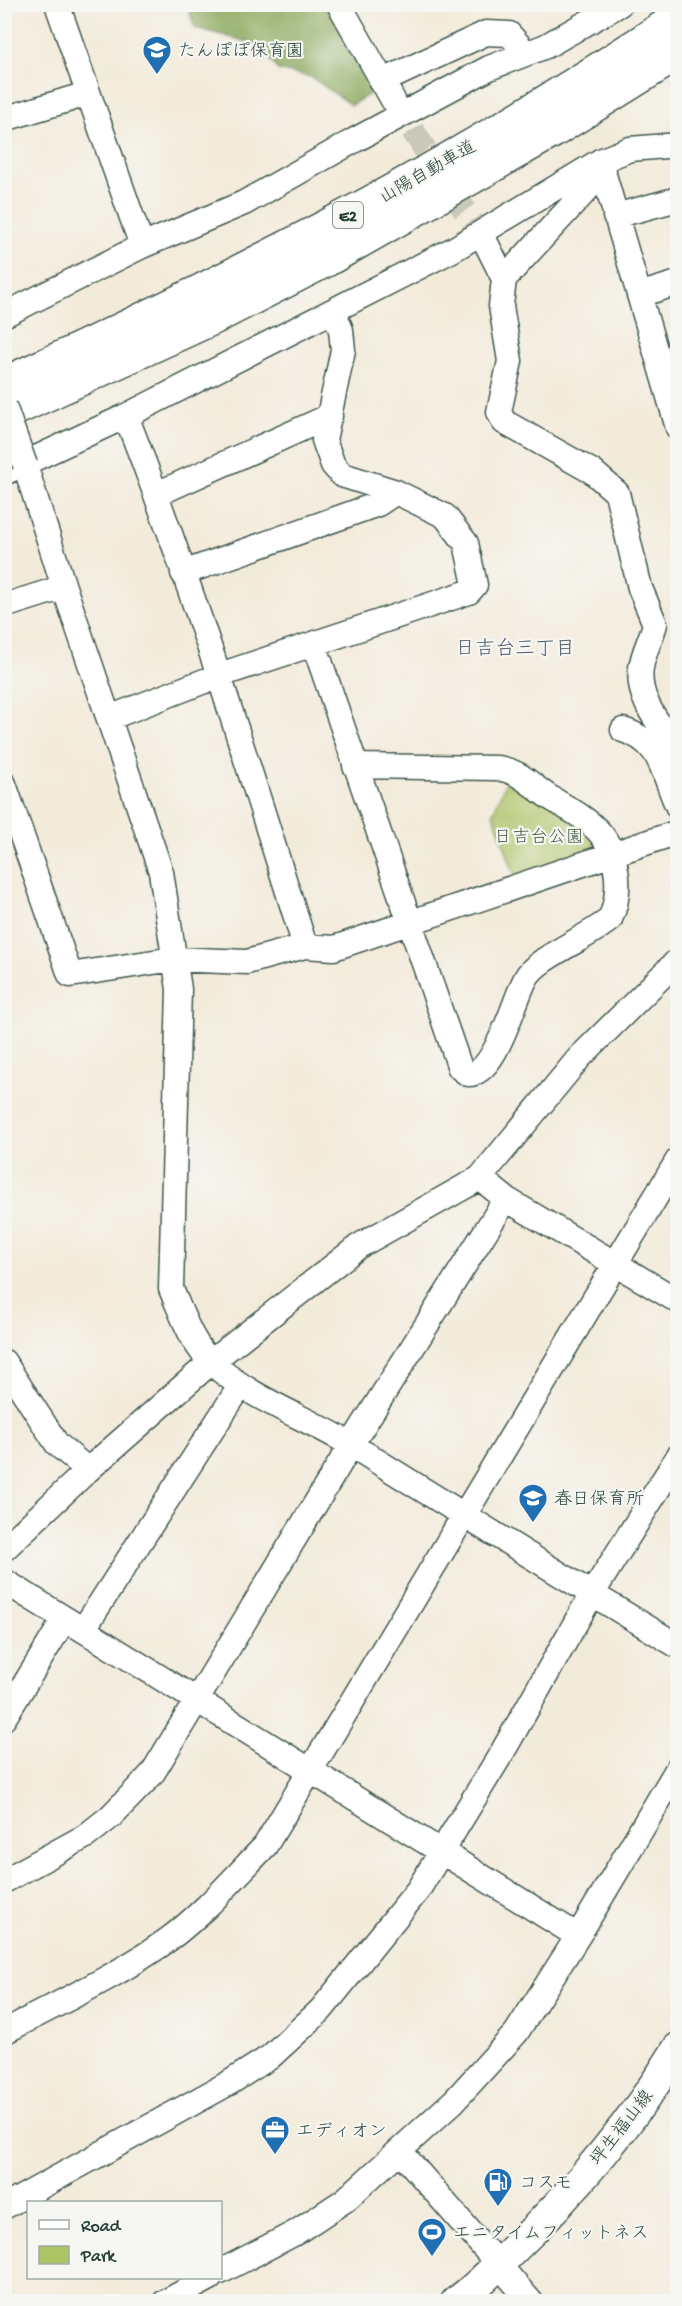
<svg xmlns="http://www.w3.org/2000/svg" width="682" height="2306" viewBox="0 0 682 2306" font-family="'Gochi Hand','Klee One',sans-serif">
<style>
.green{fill:#aec266;stroke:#66804d;stroke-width:1.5}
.forest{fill:#8aa85b;stroke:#547248;stroke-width:1.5}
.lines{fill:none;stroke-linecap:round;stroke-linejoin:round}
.minor-tunnel{stroke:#c9c8b9;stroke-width:24;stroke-dasharray:24 12;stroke-linecap:butt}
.minor-casing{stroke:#3f574d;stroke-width:27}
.major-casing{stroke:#3f574d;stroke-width:33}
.highway-casing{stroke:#3f574d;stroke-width:36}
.minor{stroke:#fff;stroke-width:24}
.major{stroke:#fff;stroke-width:30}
.highway{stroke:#fff;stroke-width:33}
.minor-bridge-casing{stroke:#3f574d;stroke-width:27;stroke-linecap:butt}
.minor-bridge{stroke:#fff;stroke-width:24}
.labels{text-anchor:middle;stroke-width:4.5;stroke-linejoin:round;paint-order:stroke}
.shield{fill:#f6f6f2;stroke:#60746d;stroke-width:1.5}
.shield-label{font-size:16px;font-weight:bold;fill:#1f3d34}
.poi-label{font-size:18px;fill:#1f3d34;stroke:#f6f6f2;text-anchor:start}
.street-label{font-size:18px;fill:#1f3d34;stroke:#f6f6f2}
.park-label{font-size:18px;fill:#435e40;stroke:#f6f6f2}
.neighbourhood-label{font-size:20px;fill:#55616f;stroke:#f6f6f2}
</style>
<rect width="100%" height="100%" fill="#f6f6f2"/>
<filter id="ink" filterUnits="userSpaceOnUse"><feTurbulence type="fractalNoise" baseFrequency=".0167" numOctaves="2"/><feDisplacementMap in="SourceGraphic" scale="12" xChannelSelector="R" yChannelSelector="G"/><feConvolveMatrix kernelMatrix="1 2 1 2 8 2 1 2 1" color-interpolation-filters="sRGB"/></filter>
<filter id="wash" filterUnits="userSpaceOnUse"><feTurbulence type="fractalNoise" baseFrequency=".008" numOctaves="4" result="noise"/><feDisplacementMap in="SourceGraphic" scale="24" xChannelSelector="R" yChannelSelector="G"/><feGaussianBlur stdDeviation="1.35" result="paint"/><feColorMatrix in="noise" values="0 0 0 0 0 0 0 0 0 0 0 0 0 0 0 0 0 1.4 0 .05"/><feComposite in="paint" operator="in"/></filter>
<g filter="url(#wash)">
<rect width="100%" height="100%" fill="#f3ebda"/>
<path class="green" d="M520 777 606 844 517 882 493 813 506 782Z"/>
<path class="forest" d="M187 5H317L339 16 376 90 351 105 311 77 278 70 260 45 195 28Z"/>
</g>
<g filter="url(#ink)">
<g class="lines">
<path class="minor-tunnel" d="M393 100 486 243"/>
<g class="minor-casing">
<path id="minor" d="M57 4 142 246
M339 4 393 100
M381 82 486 33 509 34 526 53
M4 119 87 94
M600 161 678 428
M615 216 678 199
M486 243 504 279 501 306 510 361 499 412 504 422 593 472 617 493 640 588 655 624C651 639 643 653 641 668 636 700 662 727 678 752
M504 279 604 171
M639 295 678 283
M4 315 142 246 244 203 355 140 489 68 546 46 620 4
M126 416C194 589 249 768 305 946
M25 465 64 587 161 872 179 989 171 1289C182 1314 192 1345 213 1364 253 1400 308 1418 353 1446 461 1514 569 1580 678 1646
M4 473 126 416 454 249 600 161 630 149 678 145
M157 494 330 416
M183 573 378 504 396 492
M4 606 64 587
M314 644 460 1068 468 1074C496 1075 514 999 526 978 537 957 590 937 610 919 616 906 618 893 617 878 613 830 585 819 549 797 530 785 521 771 497 768L355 766
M109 718 220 675 469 592 475 585 466 543 445 516 396 492 342 475 333 465 324 440 343 350 341 330 334 312
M623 730C663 742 662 774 678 807
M4 784 70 975 173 959 247 962 305 946 334 948 678 832
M678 960 579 1058 480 1178 506 1199 678 1301
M4 1362 57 1444 88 1470
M4 1549 88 1470 211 1362 359 1246 480 1178
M4 1581 578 1936
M83 1630 241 1385
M4 1718 64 1620
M4 1881 86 1836 110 1817 152 1774 351 1445 506 1199
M4 2032C60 2002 118 1976 169 1939 204 1913 234 1878 265 1846L678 1160
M400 2151 531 2302
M4 2207 229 2083 270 2057 321 2010 418 1890 503 1751 592 1594 678 1457
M220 2272 295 2233 345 2200 454 2101 516 2033 578 1936 678 1768
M165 2302 210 2278"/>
</g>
<g class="major-casing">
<path id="major" d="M456 2302C475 2289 491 2271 507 2256 572 2194 631 2125 678 2048"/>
</g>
<g class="highway-casing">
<path id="highway" d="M4 384C237 279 465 160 678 18
M4 414 213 318 328 259 553 131 678 53"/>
</g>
<use href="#minor" class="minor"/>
<use href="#major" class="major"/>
<use href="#highway" class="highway"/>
<g class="minor-bridge-casing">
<path id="minor-bridge" d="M4 406 25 465"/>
</g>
<use href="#minor-bridge" class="minor-bridge"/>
</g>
</g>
<defs>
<g id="school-pin" transform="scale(1.5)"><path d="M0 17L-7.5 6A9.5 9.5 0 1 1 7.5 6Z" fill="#1f6fb2" stroke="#f6f6f2"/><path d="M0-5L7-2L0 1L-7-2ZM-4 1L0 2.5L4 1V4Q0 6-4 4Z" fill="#fff"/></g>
<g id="office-pin" transform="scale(1.5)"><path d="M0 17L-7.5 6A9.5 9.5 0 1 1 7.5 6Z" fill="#1f6fb2" stroke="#f6f6f2"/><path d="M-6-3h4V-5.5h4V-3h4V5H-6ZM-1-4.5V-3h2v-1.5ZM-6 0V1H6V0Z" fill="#fff"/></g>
<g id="fuel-pin" transform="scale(1.5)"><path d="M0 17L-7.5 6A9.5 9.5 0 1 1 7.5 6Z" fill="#1f6fb2" stroke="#f6f6f2"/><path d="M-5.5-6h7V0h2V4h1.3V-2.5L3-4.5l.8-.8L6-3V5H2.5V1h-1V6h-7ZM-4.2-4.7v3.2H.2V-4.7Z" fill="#fff"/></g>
<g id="stadium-pin" transform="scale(1.5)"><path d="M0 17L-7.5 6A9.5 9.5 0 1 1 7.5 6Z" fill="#1f6fb2" stroke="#f6f6f2"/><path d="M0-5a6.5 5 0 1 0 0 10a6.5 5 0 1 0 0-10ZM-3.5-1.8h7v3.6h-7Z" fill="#fff"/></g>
</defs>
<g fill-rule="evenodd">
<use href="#school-pin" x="157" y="50"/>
<use href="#school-pin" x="533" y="1498"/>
<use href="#office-pin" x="275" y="2130"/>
<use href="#fuel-pin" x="498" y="2182"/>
<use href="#stadium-pin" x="432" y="2232"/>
</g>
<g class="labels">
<rect class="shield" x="333" y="202" width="30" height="26" rx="4.5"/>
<g class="shield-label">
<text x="348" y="221">E2</text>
</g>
<g class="poi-label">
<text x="178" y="56">たんぽぽ保育園</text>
<text x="554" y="1504">春日保育所</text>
<text x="296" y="2136">エディオン</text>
<text x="519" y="2188">コスモ</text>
<text x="453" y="2238">エニタイムフィットネス</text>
</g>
<g class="street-label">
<text transform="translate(427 171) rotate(-30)" y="6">山陽自動車道</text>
<text transform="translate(621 2127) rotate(-52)" y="6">坪生福山線</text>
</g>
<g class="park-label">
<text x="539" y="842">日吉台公園</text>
</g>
<g class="neighbourhood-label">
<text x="515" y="654">日吉台三丁目</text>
</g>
</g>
<rect width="682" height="2306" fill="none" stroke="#f6f6f2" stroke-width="24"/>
<rect x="27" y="2201" width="195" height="78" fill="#f6f6f2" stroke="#a0aca6" stroke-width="1.5"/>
<rect x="39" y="2220" width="30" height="9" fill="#ffffff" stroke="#a0aca6" stroke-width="1.5"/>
<text x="81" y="2231" font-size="18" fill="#1f3d34">Road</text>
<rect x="39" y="2246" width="30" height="18" fill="#aec266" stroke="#a0aca6" stroke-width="1.5"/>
<text x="81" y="2261" font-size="18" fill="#1f3d34">Park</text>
</svg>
